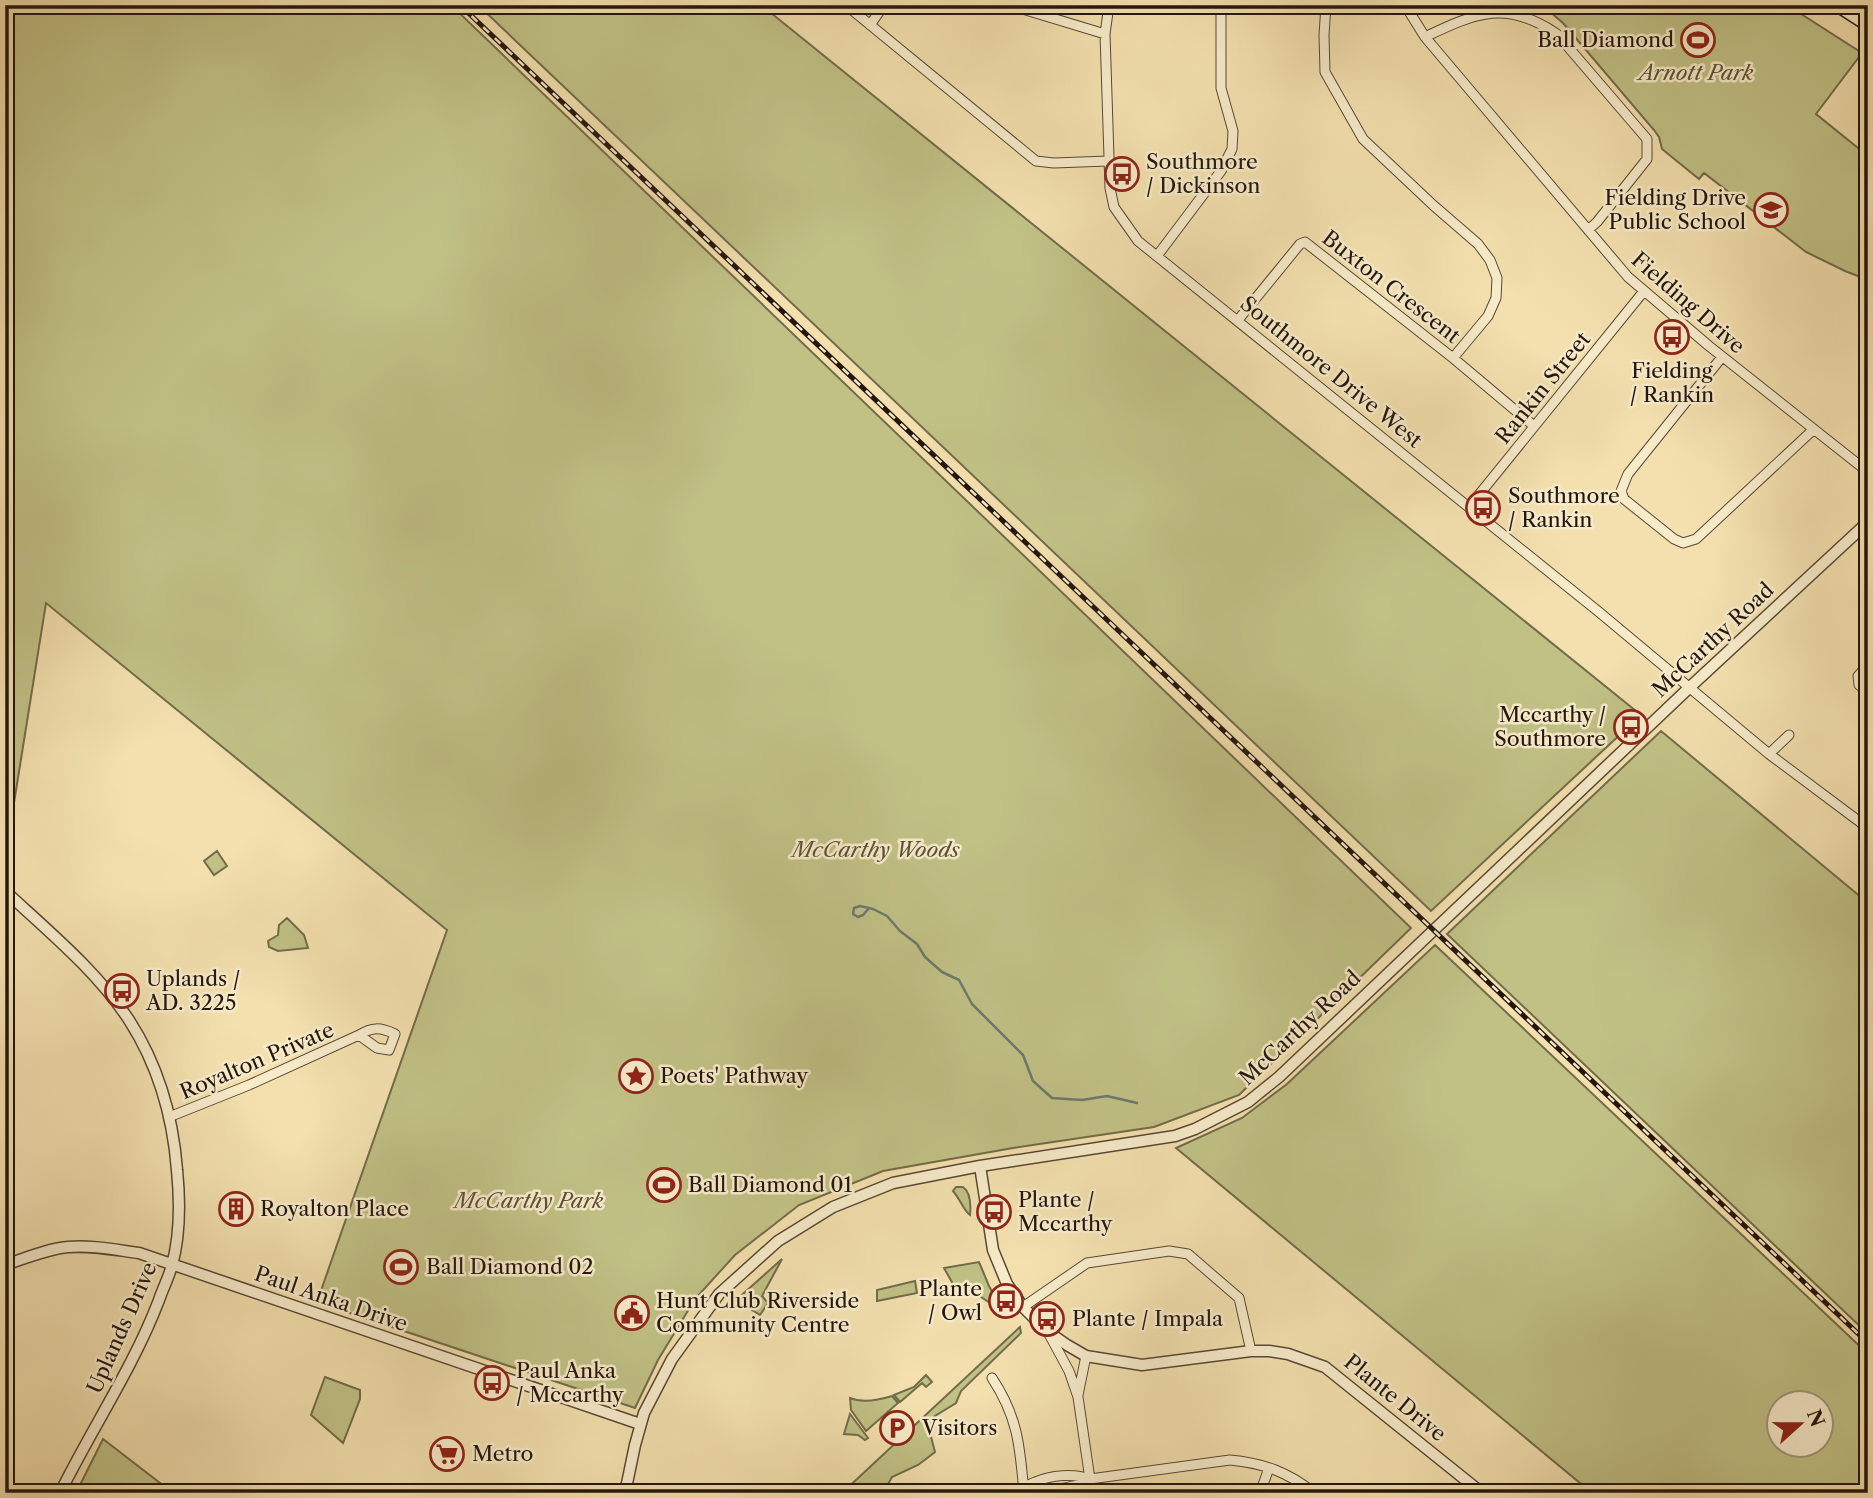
<svg xmlns="http://www.w3.org/2000/svg" width="1873" height="1498" viewBox="0 0 1873 1498" font-family="'Libre Caslon Text',serif">
<style>
.green{fill:#c1c186;stroke:#726c4a;stroke-width:2;fill-rule:evenodd}
.lines{fill:none;stroke-linecap:round;stroke-linejoin:round}
.stream{stroke:#6c7a6f;stroke-width:2.5}
.minor-casing{stroke:#584836;stroke-width:11}
.tertiary-casing{stroke:#584836;stroke-width:13}
.secondary-casing{stroke:#24160e;stroke-width:15}
.minor{stroke:#f7ebca;stroke-width:9}
.tertiary{stroke:#f7ebca;stroke-width:10}
.secondary{stroke:#f7ebca;stroke-width:12}
.rail-casing{stroke:#24160e;stroke-width:5}
.rail{stroke:#f7ebca;stroke-width:2.5;stroke-dasharray:8;stroke-linecap:butt}
.labels{text-anchor:middle;stroke-width:5;stroke-linejoin:round;paint-order:stroke}
.poi-label{font-size:21px;fill:#24160e;stroke:#f7ebca;text-anchor:start}
.park-label{font-size:21px;font-style:italic;fill:#5b5238;stroke:#f7ebca}
.street-label{font-size:21px;fill:#24160e;stroke:#f7ebca}
</style>
<rect width="100%" height="100%" fill="#f3e0ae"/>
<filter id="stains"><feTurbulence type="fractalNoise" baseFrequency=".00286" numOctaves="4"/><feColorMatrix values="0 0 0 0 .2 0 0 0 0 .09 0 0 0 0 .02 0 0 0 .5 -.17"/></filter>
<radialGradient id="worn" r=".72"><stop offset=".6" stop-color="#630" stop-opacity="0"/><stop offset="1" stop-color="#630" stop-opacity=".3"/></radialGradient>
<path class="green" d="M5 5H451L1411 928 1239 1095 1154 1127 1013 1148 883 1171 799 1205 735 1255 695 1299 658 1360 635 1408 317 1302 447 930 46 603 5 859V644L14 574 5 567Z
M478 5H761L1641 715 1431 911Z
M1542 5H1787L1862 53 1816 114 1868 156V280L1845 271 1806 252 1704 173 1699 179 1662 149 1659 137 1654 130 1563 23Z
M1661 731 1868 903V1334L1447 934Z
M217 851 227 866 214 875 204 861Z
M287 918 304 935 308 948 278 951 269 947 268 941 278 935 279 925Z
M1435 945 1868 1354V1493H1592L1176 1148 1242 1118 1287 1084ZM1778 1404H1820V1446H1778Z
M956 1187H963C971 1193 971 1205 970 1215 964 1211 960 1199 953 1191Z
M782 1259 762 1296 768 1303 760 1315 736 1300Z
M979 1262 989 1286 1003 1312 965 1286 953 1284 944 1268Z
M915 1281 917 1293 877 1301V1290Z
M1020 1327 1021 1333 961 1391 956 1403 935 1416 929 1429 935 1452 918 1465 892 1477 883 1493H842Z
M926 1375 932 1382 926 1387 922 1383 900 1402 894 1395 914 1387Z
M325 1377 360 1390V1399L343 1443 311 1415Z
M892 1396 898 1403 866 1431 851 1410 850 1398C862 1403 879 1400 892 1396Z
M850 1414 868 1438 865 1440 858 1435 844 1434Z
M103 1439 173 1493H76Z"/>
<g class="lines">
<path class="stream" d="M869 908 863 915 858 917 853 914 854 908 860 906 873 909 887 916 900 931 917 944 925 957 942 972 959 980 972 1004 1023 1055 1033 1081 1052 1098 1082 1100 1107 1096 1137 1103"/>
<g class="minor-casing">
<path id="minor" d="M846 5 1036 161 1054 163 1108 161
M1009 5 1105 34
M1109 5 1105 34 1110 188 1114 207 1138 241 1599 612 1769 754 1868 828
M1326 5 1324 35 1325 72 1363 139 1433 205 1478 244 1490 260 1497 278 1496 298 1488 316 1453 358
M1405 5 1425 37 1628 277 1709 346 1868 472
M870 25 884 5
M1425 37C1477 12 1507 0 1557 34L1647 139V159L1597 222 1588 230
M1157 256 1221 171 1232 149 1233 131 1221 88V5
M1238 320 1300 244 1305 242 1453 358 1534 426
M1722 357 1628 474 1621 491 1624 499 1674 539 1683 543 1696 539 1814 429
M1469 507 1644 291
M1868 665 1858 676 1859 685 1868 692
M1769 754 1789 735
M169 1117 249 1085 359 1035 377 1048 389 1050 395 1034C380 1027 372 1027 359 1035
M1023 1307 1087 1263 1169 1251 1188 1254 1239 1298 1251 1351
M1049 1334 1069 1371 1078 1397 1092 1493
M992 1378C1018 1417 1020 1447 1024 1493
M1078 1395 1086 1356
M1009 1493C1021 1490 1025 1486 1035 1482 1051 1475 1074 1473 1090 1479
M1042 1493 1078 1485 1090 1479 1230 1460C1263 1463 1288 1472 1314 1493
M1260 1493 1269 1468"/>
</g>
<g class="tertiary-casing">
<path id="tertiary" d="M5 891C48 931 97 971 129 1020 158 1065 173 1118 177 1170 180 1200 180 1236 172 1265 169 1277 163 1288 159 1300 133 1368 92 1428 60 1493
M980 1166 993 1250 1007 1284 1023 1307 1047 1331 1067 1345 1086 1356 1142 1365 1251 1351H1269L1288 1354 1325 1367 1482 1493
M5 1265C26 1258 47 1249 68 1247 92 1245 116 1250 139 1253L640 1424
M625 1493 635 1445 644 1413 672 1359 719 1294 778 1241 833 1207 893 1183 980 1166 1175 1136 1195 1129 1248 1102 1279 1077 1690 687 1868 522"/>
</g>
<g class="secondary-casing">
<path id="secondary" d="M1837 5 1868 25
M1867 5H1868"/>
</g>
<use href="#minor" class="minor"/>
<use href="#tertiary" class="tertiary"/>
<use href="#secondary" class="secondary"/>
<g class="rail-casing">
<path id="rail" d="M460 5 1868 1343"/>
</g>
<use href="#rail" class="rail"/>
</g>
<defs>
<g id="stadium-ring" transform="scale(1.75)"><circle r="9.5" fill="#f7ebca" stroke="#8f2418" stroke-width="1.5"/><path d="M0-5a6.5 5 0 1 0 0 10a6.5 5 0 1 0 0-10ZM-3.5-1.8h7v3.6h-7Z" fill="#8f2418"/></g>
<g id="bus-ring" transform="scale(1.75)"><circle r="9.5" fill="#f7ebca" stroke="#8f2418" stroke-width="1.5"/><path d="M-5-6H5V4H4V6H2V4H-2V6H-4V4H-5ZM-3.5-4V0h7V-4ZM-3.5 1.2v1.5H-2V1.2ZM2 1.2v1.5H3.5V1.2Z" fill="#8f2418"/></g>
<g id="school-ring" transform="scale(1.75)"><circle r="9.5" fill="#f7ebca" stroke="#8f2418" stroke-width="1.5"/><path d="M0-5L7-2L0 1L-7-2ZM-4 1L0 2.5L4 1V4Q0 6-4 4Z" fill="#8f2418"/></g>
<g id="sight-ring" transform="scale(1.75)"><circle r="9.5" fill="#f7ebca" stroke="#8f2418" stroke-width="1.5"/><path d="M0-6L1.8-2.2L6-1.7L2.9 1.2L3.7 5.4L0 3.3L-3.7 5.4L-2.9 1.2L-6-1.7L-1.8-2.2Z" fill="#8f2418"/></g>
<g id="building-ring" transform="scale(1.75)"><circle r="9.5" fill="#f7ebca" stroke="#8f2418" stroke-width="1.5"/><path d="M-4-6H4V6H1V3H-1V6H-4ZM-2.5-4.3h1.7v1.8h-1.7ZM.8-4.3h1.7v1.8H.8ZM-2.5-1h1.7V.8h-1.7ZM.8-1h1.7V.8H.8Z" fill="#8f2418"/></g>
<g id="civic-ring" transform="scale(1.75)"><circle r="9.5" fill="#f7ebca" stroke="#8f2418" stroke-width="1.5"/><path d="M-.6-6.5H3V-4.5H.6V-3L4-1V1h2V6H-6V1h2V-1L-.6-3ZM-1.2 2.5V6h2.4V2.5Z" fill="#8f2418"/></g>
<g id="parking-ring" transform="scale(1.75)"><circle r="9.5" fill="#f7ebca" stroke="#8f2418" stroke-width="1.5"/><path d="M-3.5-5.5H1a3.5 3.5 0 0 1 0 7H-1V5.5H-3.5ZM-1-3.4V-.6H.8a1.4 1.4 0 0 0 0-2.8Z" fill="#8f2418"/></g>
<g id="supermarket-ring" transform="scale(1.75)"><circle r="9.5" fill="#f7ebca" stroke="#8f2418" stroke-width="1.5"/><path d="M-6-5.5h2.5l.6 2H6L4.5 2H-2.5L-4.4-4H-6ZM-1.5 3.2a1.3 1.3 0 1 0 .1 0ZM3 3.2a1.3 1.3 0 1 0 .1 0Z" fill="#8f2418"/></g>
</defs>
<g fill-rule="evenodd">
<use href="#stadium-ring" x="1698" y="40"/>
<use href="#bus-ring" x="1122" y="174"/>
<use href="#school-ring" x="1771" y="210"/>
<use href="#bus-ring" x="1672" y="337"/>
<use href="#bus-ring" x="1483" y="508"/>
<use href="#bus-ring" x="1631" y="727"/>
<use href="#bus-ring" x="122" y="991"/>
<use href="#sight-ring" x="636" y="1076"/>
<use href="#stadium-ring" x="664" y="1185"/>
<use href="#building-ring" x="236" y="1209"/>
<use href="#bus-ring" x="994" y="1212"/>
<use href="#stadium-ring" x="401" y="1267"/>
<use href="#bus-ring" x="1006" y="1301"/>
<use href="#civic-ring" x="632" y="1313"/>
<use href="#bus-ring" x="1047" y="1319"/>
<use href="#bus-ring" x="492" y="1383"/>
<use href="#parking-ring" x="897" y="1428"/>
<use href="#supermarket-ring" x="447" y="1454"/>
</g>
<g class="labels">
<g class="poi-label">
<text x="1674" y="47" text-anchor="end">Ball Diamond</text>
<text x="1146" y="169">Southmore<tspan x="1146" dy="24">/ Dickinson</tspan></text>
<text x="1746" y="205" text-anchor="end">Fielding Drive<tspan x="1746" dy="24">Public School</tspan></text>
<text x="1672" y="378" text-anchor="middle">Fielding<tspan x="1672" dy="24">/ Rankin</tspan></text>
<text x="1508" y="503">Southmore<tspan x="1508" dy="24">/ Rankin</tspan></text>
<text x="1606" y="722" text-anchor="end">Mccarthy /<tspan x="1606" dy="24">Southmore</tspan></text>
<text x="146" y="986">Uplands /<tspan x="146" dy="24">AD. 3225</tspan></text>
<text x="660" y="1083">Poets' Pathway</text>
<text x="688" y="1192">Ball Diamond 01</text>
<text x="1018" y="1207">Plante /<tspan x="1018" dy="24">Mccarthy</tspan></text>
<text x="260" y="1216">Royalton Place</text>
<text x="426" y="1274">Ball Diamond 02</text>
<text x="982" y="1296" text-anchor="end">Plante<tspan x="982" dy="24">/ Owl</tspan></text>
<text x="656" y="1308">Hunt Club Riverside<tspan x="656" dy="24">Community Centre</tspan></text>
<text x="1072" y="1326">Plante / Impala</text>
<text x="516" y="1378">Paul Anka<tspan x="516" dy="24">/ Mccarthy</tspan></text>
<text x="922" y="1435">Visitors</text>
<text x="472" y="1461">Metro</text>
</g>
<g class="park-label">
<text x="1696" y="80">Arnott Park</text>
<text x="876" y="857">McCarthy Woods</text>
<text x="529" y="1208">McCarthy Park</text>
</g>
<g class="street-label">
<text transform="translate(1391 287) rotate(38)" y="7">Buxton Crescent</text>
<text transform="translate(1688 303) rotate(41)" y="7">Fielding Drive</text>
<text transform="translate(1331 372) rotate(39)" y="7">Southmore Drive West</text>
<text transform="translate(1543 388) rotate(-51)" y="7">Rankin Street</text>
<text transform="translate(1713 640) rotate(-43)" y="7">McCarthy Road</text>
<text transform="translate(1300 1028) rotate(-43)" y="7">McCarthy Road</text>
<text transform="translate(257 1061) rotate(-23)" y="7">Royalton Private</text>
<text transform="translate(331 1299) rotate(19)" y="7">Paul Anka Drive</text>
<text transform="translate(122 1328) rotate(-66)" y="7">Uplands Drive</text>
<text transform="translate(1395 1398) rotate(39)" y="7">Plante Drive</text>
</g>
</g>
<rect width="1873" height="1498" fill="none" stroke="#f3e0ae" stroke-width="28"/>
<rect x="7" y="7" width="1859" height="1484" fill="none" stroke="#24160e" stroke-width="3.5"/>
<rect x="14" y="14" width="1845" height="1470" fill="none" stroke="#24160e" stroke-width="2"/>
<g transform="translate(1800 1424) rotate(69)"><circle r="33" fill="#f7ebca" stroke="#a3967f" stroke-width="2"/>
<path d="M0-5L12 26L0 18L-12 26Z" fill="#8f2418"/>
<text y="-10" font-size="19" font-weight="bold" text-anchor="middle" fill="#24160e">N</text>
</g>
<rect width="100%" height="100%" filter="url(#stains)"/>
<rect width="100%" height="100%" fill="url(#worn)"/>
</svg>
